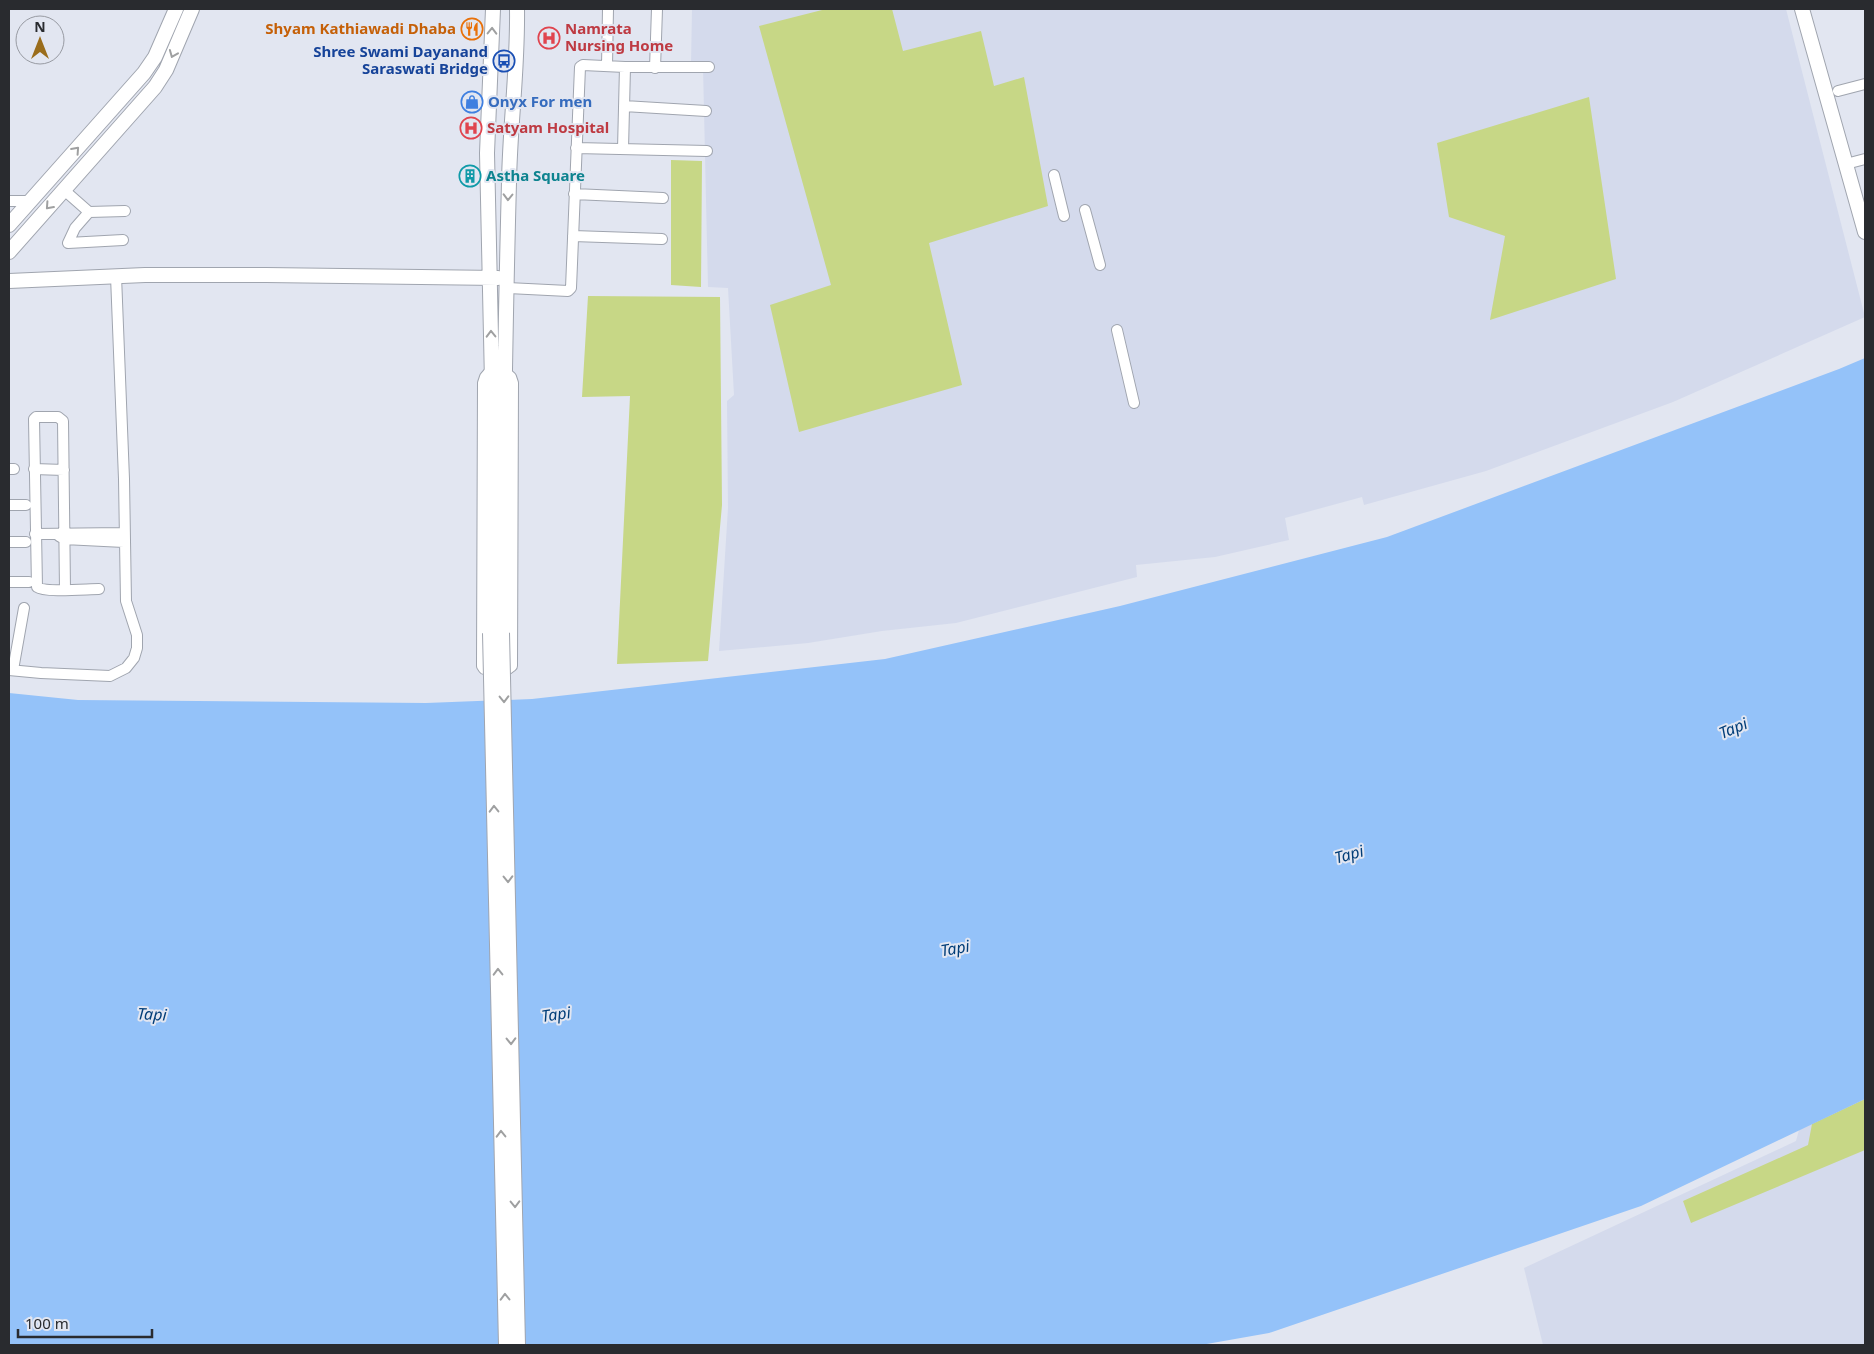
<svg xmlns="http://www.w3.org/2000/svg" width="1874" height="1354" viewBox="0 0 1874 1354" font-family="'Noto Sans',sans-serif">
<style>
.built{fill:#d4daec}
.green{fill:#c7d786}
.water{fill:#94c2f9}
.lines{fill:none;stroke-linecap:round;stroke-linejoin:round}
.street-casing{stroke:#a0a5af;stroke-width:12}
.secondary-casing{stroke:#a0a5af;stroke-width:16}
.street{stroke:#fff;stroke-width:10}
.secondary{stroke:#fff;stroke-width:14}
.secondary-bridge-casing{stroke:#a0a5af;stroke-width:16;stroke-linecap:butt}
.secondary-bridge{stroke:#fff;stroke-width:14}
.oneway{stroke:#9fa0a1}
.labels{text-anchor:middle;stroke-width:4;stroke-linejoin:round;paint-order:stroke}
.food-label{font-size:15px;font-weight:bold;fill:#c56008;stroke:#e2e6f1;text-anchor:end}
.health-label{font-size:15px;font-weight:bold;fill:#be3a42;stroke:#e2e6f1;text-anchor:start}
.transit-label{font-size:15px;font-weight:bold;fill:#164399;stroke:#e2e6f1;text-anchor:end}
.shop-label{font-size:15px;font-weight:bold;fill:#366cbe;stroke:#e2e6f1;text-anchor:start}
.culture-label{font-size:15px;font-weight:bold;fill:#0d838f;stroke:#e2e6f1;text-anchor:start}
.water-label{font-size:16px;font-style:italic;fill:#003d78;stroke:#e2e6f1}
</style>
<rect width="100%" height="100%" fill="#e2e6f1"/>
<path class="built" d="M692 9H1786L1865 317 1673 402 1486 471 1364 505 1362 497 1285 518 1289 540 1215 557 1136 565 1137 577 956 623 882 631 808 643 719 651 728 508 727 401 734 395 728 288 708 287 703 67 691 65Z
M1865 1092V1345H1543L1524 1268 1796 1141 1802 1119Z"/>
<path class="green" d="M826 9H892L903 51 981 31 994 86 1024 77 1048 206 929 243 962 385 799 432 770 305 831 285 759 26Z
M1589 97 1616 279 1490 320 1505 236 1449 217 1437 143Z
M671 160 702 161 701 287 671 285Z
M588 296 720 297 722 505 708 661 617 664 630 396 582 397Z
M1865 1099V1150L1691 1223 1683 1201 1808 1145 1812 1124Z"/>
<path class="water" d="M1865 358V1099L1641 1206 1269 1333 1201 1345H9V693L78 700 426 703 532 699 885 659 1120 606 1387 537 1839 369Z"/>
<g class="lines">
<g class="street-casing">
<path id="street" d="M607 66 608 9
M655 68 657 9
M1838 91 1865 84
M624 106 706 111
M576 148 707 151
M623 149 625 67
M1846 164 1865 159
M1054 175 1064 216
M64 190 89 212 75 228 68 243 123 240
M574 194 663 198
M9 201H30
M1085 210 1100 265
M89 212 125 211
M573 236 662 239
M506 288 568 291 571 288 580 67 583 65 625 67H709
M1117 330 1134 403
M491 370 485 377 483 383 482 666 484 669H508L512 666 513 383 511 377 504 371
M9 469H14
M34 469 64 470
M9 505H26
M35 534 124 533
M59 536 64 539 124 542
M9 542H26
M9 582H29
M65 590 63 421 58 417H36L34 419 37 587C45 593 87 589 99 589
M9 670 41 673 110 676 126 668 134 658 137 648V635L126 601 124 479 116 276
M13 670 24 608"/>
</g>
<g class="secondary-casing">
<path id="secondary" d="M1802 9 1865 232
M9 225 144 73 155 57 176 9
M9 252 155 87 166 70 192 9
M9 281 145 275H266L498 278
M490 633 492 382 487 153 493 9
M502 633C503 483 505 333 509 182 510 124 518 67 517 9"/>
</g>
<use href="#street" class="street"/>
<use href="#secondary" class="secondary"/>
<g class="secondary-bridge-casing">
<path id="secondary-bridge" d="M490 633 506 1345
M502 633 518 1345"/>
</g>
<use href="#secondary-bridge" class="secondary-bridge"/>
</g>
<defs><path id="oneway-chevron" d="M-2-3.5L2.5 0L-2 3.5" fill="none" stroke-width="1.6" stroke-linecap="round" stroke-linejoin="round" transform="scale(1.25)"/></defs>
<g class="oneway">
<use href="#oneway-chevron" transform="translate(492 31) rotate(-89)"/>
<use href="#oneway-chevron" transform="translate(173 54) rotate(112)"/>
<use href="#oneway-chevron" transform="translate(76 150) rotate(-48)"/>
<use href="#oneway-chevron" transform="translate(508 197) rotate(91)"/>
<use href="#oneway-chevron" transform="translate(49 206) rotate(132)"/>
<use href="#oneway-chevron" transform="translate(491 334) rotate(-91)"/>
<use href="#oneway-chevron" transform="translate(504 699) rotate(89)"/>
<use href="#oneway-chevron" transform="translate(494 809) rotate(-91)"/>
<use href="#oneway-chevron" transform="translate(508 879) rotate(89)"/>
<use href="#oneway-chevron" transform="translate(498 972) rotate(-91)"/>
<use href="#oneway-chevron" transform="translate(511 1041) rotate(89)"/>
<use href="#oneway-chevron" transform="translate(501 1134) rotate(-91)"/>
<use href="#oneway-chevron" transform="translate(515 1204) rotate(89)"/>
<use href="#oneway-chevron" transform="translate(505 1297) rotate(-91)"/>
</g>
<defs>
<g id="restaurant-ring" transform="scale(1.125)"><circle r="9.5" fill="#e2e6f1" stroke="#e8710a" stroke-width="1.5"/><path d="M-5-6h1v4h1v-4h1v4h1v-4h1v5L-1.5 .5V6h-2V.5L-5-1ZM5-6V6H3V1.5H1.5Q1.5-4 5-6Z" fill="#e8710a"/></g>
<g id="hospital-ring" transform="scale(1.125)"><circle r="9.5" fill="#e2e6f1" stroke="#e0444e" stroke-width="1.5"/><path d="M-5-5h3v3.5h4V-5h3V5h-3V1.5h-4V5h-3Z" fill="#e0444e"/></g>
<g id="bus-ring" transform="scale(1.125)"><circle r="9.5" fill="#e2e6f1" stroke="#1a4fb4" stroke-width="1.5"/><path d="M-5-6H5V4H4V6H2V4H-2V6H-4V4H-5ZM-3.5-4V0h7V-4ZM-3.5 1.2v1.5H-2V1.2ZM2 1.2v1.5H3.5V1.2Z" fill="#1a4fb4"/></g>
<g id="shop-ring" transform="scale(1.125)"><circle r="9.5" fill="#e2e6f1" stroke="#3f7fe0" stroke-width="1.5"/><path d="M-5-2.5h2.3a2.7 3.5 0 0 1 5.4 0H5L5.5 6h-11ZM-1.5-2.5h3a1.5 2.3 0 0 0-3 0Z" fill="#3f7fe0"/></g>
<g id="building-ring" transform="scale(1.125)"><circle r="9.5" fill="#e2e6f1" stroke="#0f9aa8" stroke-width="1.5"/><path d="M-4-6H4V6H1V3H-1V6H-4ZM-2.5-4.3h1.7v1.8h-1.7ZM.8-4.3h1.7v1.8H.8ZM-2.5-1h1.7V.8h-1.7ZM.8-1h1.7V.8H.8Z" fill="#0f9aa8"/></g>
</defs>
<g fill-rule="evenodd">
<use href="#restaurant-ring" x="472" y="29"/>
<use href="#hospital-ring" x="549" y="38"/>
<use href="#bus-ring" x="504" y="61"/>
<use href="#shop-ring" x="472" y="102"/>
<use href="#hospital-ring" x="471" y="128"/>
<use href="#building-ring" x="470" y="176"/>
</g>
<g class="labels">
<g class="food-label">
<text x="456" y="34">Shyam Kathiawadi Dhaba</text>
</g>
<g class="health-label">
<text x="565" y="34">Namrata<tspan x="565" dy="17">Nursing Home</tspan></text>
<text x="487" y="133">Satyam Hospital</text>
</g>
<g class="transit-label">
<text x="488" y="57">Shree Swami Dayanand<tspan x="488" dy="17">Saraswati Bridge</tspan></text>
</g>
<g class="shop-label">
<text x="488" y="107">Onyx For men</text>
</g>
<g class="culture-label">
<text x="486" y="181">Astha Square</text>
</g>
<g class="water-label">
<text transform="translate(1733 728) rotate(-23)" y="6">Tapi</text>
<text transform="translate(1349 854) rotate(-16)" y="6">Tapi</text>
<text transform="translate(955 948) rotate(-10)" y="6">Tapi</text>
<text transform="translate(152 1014) rotate(3)" y="6">Tapi</text>
<text transform="translate(556 1014) rotate(-8)" y="6">Tapi</text>
</g>
</g>
<rect width="1874" height="1354" fill="none" stroke="#292b2f" stroke-width="20"/>
<g transform="translate(40 40)"><circle r="24" fill="#e2e6f1" stroke="#989ba3"/>
<path d="M0-4L9 19L0 12L-9 19Z" fill="#9a6d1c"/>
<text y="-8" font-size="14" font-weight="bold" text-anchor="middle" fill="#292b2f">N</text>
</g>
<path d="M18 1329v8h134v-8" fill="none" stroke="#292b2f" stroke-width="2.5"/>
<text x="25" y="1329" font-size="15" fill="#292b2f" stroke="#e2e6f1" stroke-width="4" paint-order="stroke">100 m</text>
</svg>
